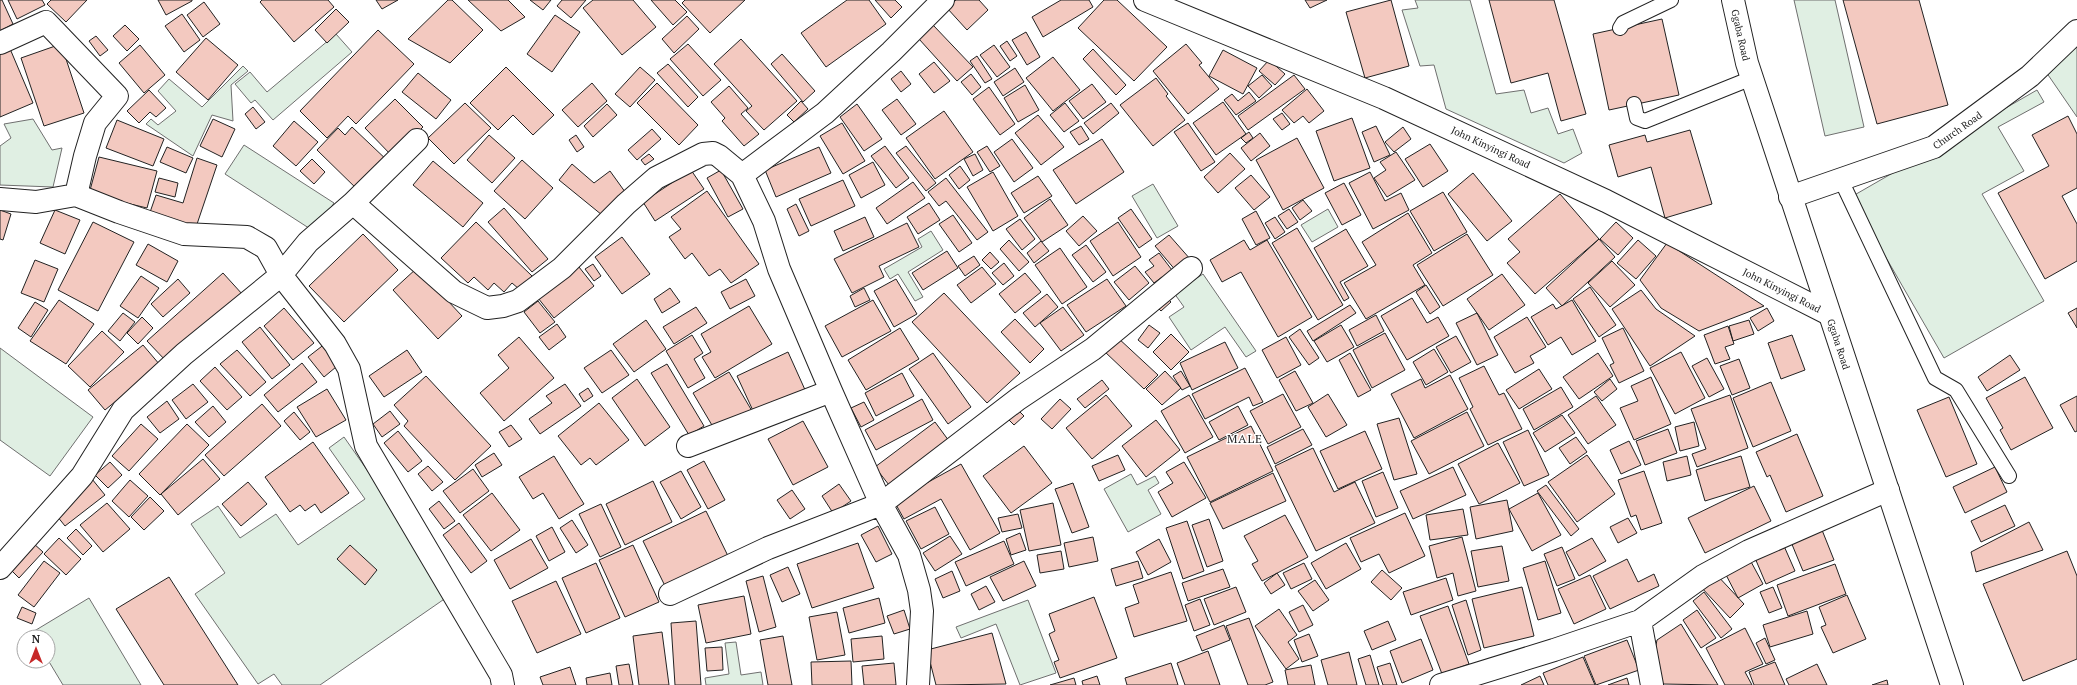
<svg xmlns="http://www.w3.org/2000/svg" width="2077" height="685" viewBox="0 0 2077 685" font-family="'PT Serif',serif">
<style>
.green{fill:#e0efe3;stroke:#6f6f6f}
.building{fill:#f3c9c0;stroke:#222}
.lines{fill:none;stroke-linecap:round;stroke-linejoin:round}
.service-casing{stroke:#222;stroke-width:16}
.minor-casing{stroke:#222;stroke-width:24}
.secondary-casing{stroke:#222;stroke-width:24}
.service{stroke:#fff;stroke-width:14}
.minor{stroke:#fff;stroke-width:22}
.secondary{stroke:#fff;stroke-width:22}
.labels{text-anchor:middle;stroke-width:3;stroke-linejoin:round;paint-order:stroke}
.street-label{font-size:10px;fill:#222;stroke:#fff}
.quarter-label{font-size:12px;letter-spacing:1px;fill:#222;stroke:#fff}
</style>
<rect width="100%" height="100%" fill="#fff"/>
<path class="green" d="M1415 0H1470L1496 94 1524 90 1531 113 1548 108 1558 134 1573 129 1582 153 1564 163 1446 109 1434 65 1420 66 1402 10 1418 8Z
M1794 0H1835L1864 127 1825 136Z
M336 34 352 52 273 120 255 100 251 103 235 84 250 72 267 92Z
M2077 47V117L2044 69Z
M243 66 248 71 231 85 233 121 212 115 193 156 146 124 151 119 158 125 176 111 158 91 169 79 202 107Z
M2037 90 2044 102 1998 127 2024 171 1982 194 2044 301 1944 358 1851 197Z
M33 119 52 150 62 148 53 187 0 185V146L11 138 4 124Z
M244 145 334 203 315 232 225 174Z
M1153 184 1178 226 1157 238 1132 196Z
M1328 209 1338 227 1312 242 1301 225Z
M931 231 943 250 908 272 923 297 915 301 898 274 890 279 884 269 922 247 918 239Z
M1203 274 1256 351 1246 357 1225 327 1191 350 1169 317 1184 307 1174 293Z
M0 348 93 417 50 476 0 440Z
M344 437 453 593 320 685H282L274 674 258 684 195 594 225 573 191 524 218 506 240 538 276 514 298 545 365 499 329 448Z
M1131 474 1137 485 1155 476 1159 483 1148 490 1161 514 1128 532 1104 489Z
M89 598 141 685H63L48 660V637H34L31 633Z
M1028 600 1056 673 1020 685 996 624 961 638 956 627Z
M736 642 741 675 761 672 763 685H706L705 678 729 674 725 643Z"/>
<path class="building" d="M0 0H2L13 24 0 31Z
M8 0H42L45 5 17 19Z
M51 0H87L66 22 47 4Z
M158 0H192V1L166 15Z
M262 0H328L334 7 294 42 260 2Z
M376 0H398L382 9Z
M448 0H452L483 30 450 63 408 39Z
M468 0H508L525 17 501 31Z
M530 0H551L543 10Z
M562 0H586L571 18 557 6Z
M593 0H633L656 27 622 55 583 8Z
M651 0H675L687 12 673 25Z
M685 0H745L710 33 682 3Z
M847 0H869L886 24 826 67 801 33Z
M875 0H895L902 7 891 18Z
M956 0H979L988 10 967 30 947 8Z
M1061 0H1089L1093 7 1043 37 1032 17Z
M1104 0H1117L1167 47 1134 81 1078 28Z
M1305 0H1327L1310 8Z
M1391 0 1409 66 1365 78 1346 12Z
M1489 0H1554L1586 114 1561 121 1548 73 1511 83Z
M1843 0H1919L1948 105 1877 124Z
M204 2 220 24 203 37 187 15Z
M336 9 349 22 327 43 315 30Z
M182 14 200 40 184 52 165 26Z
M555 15 580 32 552 72 527 54Z
M687 16 699 29 674 53 662 39Z
M1662 19 1679 95 1609 110 1593 34Z
M125 25 139 39 127 51 113 36Z
M933 25 973 67 957 81 919 39Z
M378 30 414 64 356 124 348 116 327 138 300 111Z
M1026 32 1040 57 1027 65 1012 40Z
M96 36 108 50 100 56 89 41Z
M206 38 238 65 208 100 176 72Z
M741 39 797 101 764 130 746 111 752 106 714 64Z
M1007 41 1017 56 1010 61 1000 46Z
M8 44 33 103 0 117V47Z
M61 44 84 113 44 126 21 58Z
M688 44 721 80 703 96 670 59Z
M1186 44 1202 63 1199 65 1219 89 1188 114 1153 71Z
M140 45 165 75 144 93 119 63Z
M994 45 1010 67 997 77 980 55Z
M1093 49 1126 85 1116 95 1083 59Z
M1223 50 1257 68 1243 94 1209 76Z
M782 54 815 91 803 102 771 64Z
M977 56 992 79 985 83 970 61Z
M1053 57 1080 90 1053 111 1026 78Z
M1269 60 1285 74 1275 85 1259 71Z
M934 62 950 81 934 93 919 74Z
M668 64 698 97 688 107 657 73Z
M506 67 554 115 533 135 513 115 498 130 470 103Z
M640 67 655 80 630 107 615 94Z
M1015 68 1024 82 1003 96 994 82Z
M901 71 911 84 901 92 891 79Z
M418 73 451 100 436 119 402 92Z
M971 74 981 87 972 95 961 82Z
M1262 75 1272 86 1259 98 1248 86Z
M1294 75 1305 89 1248 130 1238 116Z
M1156 78 1168 94 1166 96 1185 120 1153 146 1120 105Z
M592 83 607 101 578 127 562 110Z
M657 83 698 125 679 145 637 103Z
M1092 84 1106 102 1083 119 1069 101Z
M1025 85 1039 110 1018 122 1004 98Z
M729 86 748 108 741 114 759 134 744 146 722 121 725 118 711 102Z
M989 87 1015 124 1000 135 973 99Z
M1307 89 1324 111 1309 123 1303 116 1294 123 1282 110Z
M149 90 166 108 156 117 150 112 139 123 127 111Z
M1249 92 1256 101 1236 115 1224 100 1232 94 1238 101Z
M395 99 423 127 393 157 365 128Z
M897 99 916 124 901 135 882 110Z
M801 101 808 109 794 122 787 115Z
M1223 102 1246 134 1216 155 1193 123Z
M465 103 491 128 454 164 428 138Z
M1065 103 1079 121 1064 132 1050 115Z
M1111 103 1119 113 1093 134 1084 123Z
M607 104 617 115 593 137 584 126Z
M857 104 882 139 864 151 840 117Z
M253 107 265 122 256 129 245 114Z
M944 111 973 152 935 179 906 138Z
M1282 113 1290 124 1282 130 1273 119Z
M1038 115 1064 147 1041 165 1015 133Z
M2068 116 2077 134V188L2062 196 2077 224V261L2045 279 1998 193 2049 166 2032 135Z
M1352 118 1370 168 1334 181 1316 131Z
M213 119 235 129 222 157 200 146Z
M117 120 164 139 153 166 106 148Z
M294 121 318 142 296 166 273 146Z
M842 123 865 161 843 174 820 136Z
M1188 123 1215 162 1201 171 1174 132Z
M1081 126 1089 139 1079 145 1070 132Z
M1376 126 1390 155 1374 162 1362 132Z
M352 127 390 163 361 193 317 150 338 128 345 135Z
M1403 127 1411 139 1394 152 1385 142Z
M652 129 661 139 637 160 628 150Z
M1690 130 1712 204 1665 218 1651 167 1618 177 1609 145 1645 135 1647 142Z
M1249 132 1253 138 1246 143 1241 138Z
M1260 133 1270 146 1251 161 1241 148Z
M489 135 515 158 492 183 467 160Z
M576 135 584 147 577 152 569 140Z
M1297 138 1324 188 1283 210 1256 160Z
M1012 139 1033 168 1014 182 994 152Z
M1102 139 1124 172 1076 204 1053 170Z
M1430 144 1448 171 1423 187 1405 159Z
M885 146 909 178 896 188 871 156Z
M906 146 936 183 926 191 896 153Z
M987 146 1000 166 990 172 977 152Z
M167 147 193 158 186 173 160 162Z
M819 147 831 173 776 197 765 170Z
M1396 152 1415 180 1387 197 1374 178 1386 170 1380 162Z
M1230 153 1245 169 1218 193 1204 177Z
M649 154 654 159 645 165 641 160Z
M975 154 983 170 973 176 964 159Z
M99 157 157 171 147 208 89 194Z
M197 158 217 165 194 233 148 218 156 195 183 203Z
M312 159 325 172 314 184 300 171Z
M522 160 553 188 525 219 494 191Z
M433 161 483 203 463 227 413 185Z
M873 162 885 185 861 198 849 175Z
M572 164 594 183 610 171 628 196 602 215 559 180Z
M960 166 970 180 959 189 949 175Z
M691 170 704 189 655 221 643 202Z
M721 170 743 209 728 217 707 178Z
M993 172 1018 216 993 231 967 187Z
M1370 172 1385 201 1401 193 1409 210 1373 229 1349 183Z
M1473 173 1512 221 1487 241 1448 194Z
M1251 175 1270 197 1254 210 1235 188Z
M1038 176 1052 196 1024 213 1011 193Z
M159 178 178 183 175 197 155 192Z
M946 178 988 232 977 240 946 201 939 206 928 192Z
M843 180 855 206 811 226 799 199Z
M913 182 925 198 887 224 876 208Z
M1344 183 1361 215 1342 225 1325 193Z
M707 191 759 264 731 283 720 269 709 276 692 253 685 259 669 237 681 229 671 217Z
M1443 192 1467 232 1434 251 1410 211Z
M1560 194 1599 239 1535 294 1507 263 1520 252 1508 239Z
M1050 199 1068 225 1042 242 1024 218Z
M1303 200 1312 211 1300 220 1292 208Z
M929 203 940 220 918 234 907 217Z
M796 204 809 231 799 236 787 209Z
M504 208 548 259 532 272 488 222Z
M1131 209 1152 239 1139 248 1118 218Z
M1289 209 1298 222 1287 229 1278 216Z
M0 210 11 214 3 240 0 239Z
M55 210 80 220 65 254 40 243Z
M1256 211 1270 238 1256 245 1242 219Z
M1408 213 1432 253 1413 265 1425 285 1366 319 1344 283 1376 265 1362 242Z
M953 215 972 243 959 252 939 224Z
M1083 216 1097 231 1079 246 1066 231Z
M865 217 874 237 843 251 834 231Z
M1275 217 1285 232 1275 239 1265 223Z
M1020 219 1035 239 1022 250 1006 229Z
M93 222 134 242 98 311 58 290Z
M476 222 532 276 519 289 512 283 504 292 494 283 488 290 474 277 468 283 441 258Z
M1118 222 1141 257 1113 276 1090 241Z
M1616 222 1633 238 1618 255 1600 239Z
M907 223 919 247 879 266 884 277 852 293 834 259Z
M1297 228 1343 305 1318 320 1272 243Z
M1346 229 1368 266 1340 282 1349 298 1344 301 1314 248Z
M363 234 398 270 344 322 309 286Z
M1467 234 1493 275 1443 306 1417 265Z
M1169 235 1191 260 1177 272 1155 246Z
M622 237 650 274 622 294 595 257Z
M1599 239 1615 257 1562 306 1546 288Z
M1009 240 1029 262 1019 271 1000 249Z
M1244 240 1250 250 1267 240 1312 317 1278 337 1241 272 1222 282 1210 260Z
M1638 240 1656 256 1636 279 1617 263Z
M1041 241 1049 251 1034 263 1027 253Z
M1667 243 1764 306 1699 331 1661 308 1640 280Z
M148 244 178 261 167 282 136 265Z
M1086 245 1106 272 1093 282 1072 255Z
M1060 248 1087 287 1062 304 1035 265Z
M947 251 958 268 923 290 912 273Z
M990 252 999 262 991 269 982 260Z
M1159 253 1175 274 1165 281 1162 277 1154 283 1145 272 1154 266 1149 260Z
M974 256 980 265 965 276 958 266Z
M35 260 58 269 44 302 21 293Z
M1612 261 1635 285 1610 307 1588 283Z
M1004 263 1014 276 1003 285 992 273Z
M593 264 601 276 594 281 585 269Z
M1135 266 1149 283 1129 300 1114 282Z
M579 267 594 286 554 318 538 298Z
M982 267 996 284 971 303 957 285Z
M417 268 462 316 438 339 393 290Z
M223 273 243 295 167 362 147 341Z
M1025 273 1041 292 1015 313 999 294Z
M1502 274 1525 305 1489 330 1467 299Z
M141 276 159 288 138 318 120 306Z
M178 279 190 293 163 317 151 304Z
M746 279 755 296 730 309 721 292Z
M896 279 917 314 894 327 874 291Z
M1107 279 1126 306 1086 332 1067 305Z
M1426 285 1440 307 1430 314 1416 292Z
M1590 287 1616 325 1599 337 1573 299Z
M670 288 680 302 662 313 654 299Z
M864 288 870 300 855 307 850 296Z
M1641 290 1656 309 1695 336 1650 366 1612 309Z
M944 293 1020 373 987 403 912 322Z
M1162 293 1171 302 1161 311 1152 302Z
M1047 294 1058 307 1035 327 1023 313Z
M1412 298 1427 323 1438 317 1449 336 1407 360 1381 316Z
M59 300 94 324 66 364 30 341Z
M873 300 891 331 842 357 825 326Z
M1572 300 1596 341 1572 355 1561 337 1548 345 1531 317 1553 304 1556 309Z
M538 301 555 322 540 333 524 312Z
M35 302 48 310 31 337 18 328Z
M1350 305 1356 313 1313 341 1307 331Z
M749 306 772 344 715 378 702 357 711 352 701 334Z
M696 307 707 323 674 344 663 327Z
M1063 307 1084 335 1061 351 1040 323Z
M284 308 314 343 293 360 264 326Z
M1767 308 1774 321 1758 331 1750 318Z
M2077 308V328L2068 313Z
M123 313 135 322 120 341 108 331Z
M1477 313 1498 355 1477 365 1456 323Z
M1376 315 1384 331 1357 346 1349 330Z
M142 317 153 328 138 344 127 333Z
M1527 317 1546 347 1530 356 1534 363 1515 373 1494 337Z
M1015 319 1044 349 1030 363 1001 332Z
M646 320 666 349 634 372 613 344Z
M1749 320 1754 334 1733 341 1729 326Z
M557 324 566 337 549 350 539 337Z
M1149 325 1160 333 1148 348 1138 340Z
M1341 325 1354 347 1327 362 1314 341Z
M1728 326 1734 344 1725 347 1730 359 1715 364 1704 335Z
M260 327 290 365 272 379 242 342Z
M900 328 919 359 866 390 848 360Z
M1623 328 1644 371 1619 383 1610 365 1614 363 1602 338Z
M1300 329 1319 358 1309 365 1289 337Z
M102 331 124 352 90 387 68 366Z
M1385 333 1405 370 1372 388 1353 350Z
M1171 334 1189 352 1171 370 1153 352Z
M692 335 703 353 694 359 705 378 688 388 666 351Z
M1792 335 1805 370 1781 379 1768 343Z
M1456 336 1471 362 1451 373 1436 347Z
M519 337 554 378 504 421 480 393 509 368 498 355Z
M1117 337 1158 375 1144 389 1104 351Z
M1286 337 1301 365 1277 378 1262 350Z
M1225 342 1238 368 1192 390 1180 363Z
M326 343 342 362 324 377 308 357Z
M143 345 160 365 105 410 88 390Z
M1434 349 1448 372 1426 385 1413 362Z
M237 350 266 382 250 396 220 364Z
M407 350 422 372 384 397 369 376Z
M611 350 629 375 602 393 584 368Z
M788 352 806 392 755 415 737 376Z
M1681 352 1705 398 1675 414 1650 368Z
M933 353 971 407 948 424 909 369Z
M1350 353 1371 390 1358 397 1339 360Z
M1598 353 1613 376 1579 399 1563 377Z
M2010 355 2020 370 1987 391 1978 377Z
M1707 358 1724 389 1709 397 1692 366Z
M1739 359 1750 388 1732 395 1720 366Z
M302 363 317 382 278 412 264 395Z
M667 364 704 426 689 435 651 373Z
M1484 366 1499 395 1504 393 1522 429 1488 445 1470 409 1473 407 1459 378Z
M215 367 242 397 227 410 200 381Z
M1245 368 1263 402 1253 406 1249 397 1205 419 1192 394Z
M1539 369 1552 389 1519 409 1506 390Z
M1165 371 1181 388 1162 405 1146 389Z
M1181 371 1190 386 1182 390 1173 376Z
M1295 371 1313 403 1296 411 1279 380Z
M729 372 752 411 716 432 693 393Z
M902 373 914 396 876 416 865 393Z
M1450 375 1468 409 1414 438 1391 394 1421 379 1425 388Z
M426 376 491 446 455 480 404 426 408 421 394 405Z
M1651 377 1671 424 1634 440 1620 408 1638 401 1631 386Z
M2025 377 2053 428 2011 450 2000 430 2003 428 1986 398Z
M637 379 670 427 645 446 612 398Z
M1610 379 1617 389 1602 401 1594 392Z
M1102 380 1109 389 1085 408 1077 399Z
M1771 382 1791 431 1753 447 1733 398Z
M193 384 208 402 186 419 172 400Z
M565 384 581 406 540 434 529 419 552 403 546 396Z
M1561 387 1573 407 1534 430 1523 409Z
M588 388 593 396 584 402 579 394Z
M327 389 346 420 316 437 297 407Z
M1283 394 1301 427 1268 444 1250 411Z
M1328 394 1347 425 1326 437 1308 407Z
M1106 395 1132 426 1092 459 1066 428Z
M1189 395 1213 437 1185 453 1161 411Z
M1730 395 1748 448 1697 467 1692 454 1706 449 1691 409Z
M1596 396 1616 425 1588 444 1568 415Z
M2077 396V431L2075 432 2060 405Z
M1949 397 1977 464 1946 477 1917 410Z
M922 399 933 420 876 450 865 430Z
M1060 399 1071 409 1052 429 1041 419Z
M167 401 179 419 160 433 147 417Z
M864 402 874 420 861 427 851 408Z
M599 403 629 440 596 465 590 458 581 465 558 436Z
M262 404 281 426 224 476 205 455Z
M213 406 226 422 209 437 195 422Z
M1238 406 1248 425 1219 440 1209 422Z
M1016 408 1024 416 1014 425 1007 418Z
M390 411 400 424 382 437 373 424Z
M294 412 310 432 300 440 284 421Z
M1467 412 1484 446 1429 474 1411 441Z
M1562 415 1575 433 1545 452 1533 433Z
M1399 418 1417 474 1394 480 1377 424Z
M1156 420 1180 450 1146 477 1122 446Z
M803 421 828 467 793 485 768 439Z
M935 422 949 441 889 485 875 467Z
M1694 422 1699 446 1680 451 1675 427Z
M141 424 158 439 129 471 112 456Z
M187 424 209 445 160 495 139 474Z
M511 425 522 439 509 447 499 432Z
M1251 426 1273 471 1210 502 1187 457Z
M1303 429 1312 445 1275 464 1267 447Z
M1668 429 1677 453 1645 465 1636 441Z
M1528 430 1549 475 1524 486 1503 442Z
M398 431 422 461 408 472 384 443Z
M1365 431 1382 469 1338 489 1320 451Z
M1797 434 1823 496 1786 512 1770 475 1767 477 1756 452Z
M1576 437 1587 452 1570 464 1559 448Z
M1629 441 1641 465 1621 474 1610 450Z
M313 442 349 493 321 513 315 504 305 511 300 505 290 512 265 477Z
M1498 443 1520 483 1479 504 1458 464Z
M1024 446 1052 483 1011 513 983 476Z
M1313 448 1334 492 1355 482 1375 523 1316 551 1275 466Z
M494 453 502 465 482 477 475 465Z
M1118 455 1125 470 1099 481 1092 466Z
M1587 455 1615 494 1577 522 1548 482Z
M554 456 584 504 559 519 543 493 533 499 519 477Z
M1687 456 1691 475 1667 481 1663 462Z
M1741 456 1750 487 1705 501 1696 470Z
M203 459 220 479 178 515 161 494Z
M704 461 725 500 708 509 687 470Z
M110 462 122 475 108 488 95 475Z
M1184 462 1206 498 1172 517 1158 492 1173 483 1166 472Z
M961 464 1000 533 970 550 941 499 904 519 894 501Z
M428 466 443 482 432 491 418 474Z
M1453 467 1466 495 1413 519 1400 491Z
M1995 467 2007 492 1965 513 1953 487Z
M473 469 489 491 460 513 443 491Z
M681 471 701 507 681 519 660 482Z
M1644 471 1662 523 1641 530 1636 515 1631 517 1618 480Z
M1383 472 1398 508 1376 517 1362 481Z
M1273 473 1286 501 1223 529 1210 503Z
M92 479 105 495 65 526 53 511Z
M130 480 148 496 129 517 112 501Z
M653 481 672 522 625 545 606 504Z
M248 482 267 504 241 526 222 504Z
M1073 483 1089 527 1072 533 1055 489Z
M839 484 851 501 833 513 822 496Z
M1546 485 1579 529 1571 536 1537 491Z
M1754 486 1771 521 1705 553 1688 518Z
M792 490 805 509 790 519 777 500Z
M492 493 520 530 491 551 463 515Z
M1538 493 1561 535 1532 551 1509 509Z
M150 497 164 511 144 530 131 517Z
M1507 500 1513 531 1476 539 1470 507Z
M439 501 455 521 444 529 429 509Z
M107 503 130 529 103 552 80 525Z
M1053 503 1061 545 1029 551 1020 510Z
M601 504 621 547 600 557 579 514Z
M2005 505 2015 526 1981 542 1971 521Z
M935 507 949 534 921 549 906 521Z
M1463 509 1468 535 1430 540 1426 515Z
M706 511 729 558 666 588 643 541Z
M1405 513 1425 556 1389 573 1379 554 1361 562 1350 538Z
M1018 514 1022 528 1002 532 998 518Z
M1285 515 1308 557 1262 581 1252 564 1258 561 1244 536Z
M1628 518 1637 533 1618 543 1610 527Z
M1209 519 1223 561 1207 567 1192 525Z
M572 520 588 545 576 553 560 528Z
M1187 521 1204 571 1183 579 1166 528Z
M2029 522 2043 550 1976 572 1971 552Z
M459 523 487 561 471 573 443 535Z
M878 526 892 554 876 562 861 535Z
M552 527 565 552 549 561 536 536Z
M76 529 92 546 83 555 67 538Z
M1822 530 1834 560 1803 571 1791 542Z
M1020 533 1026 550 1011 555 1006 539Z
M950 536 962 554 935 571 923 553Z
M1093 537 1098 561 1069 567 1064 543Z
M1462 537 1476 591 1458 596 1453 573 1437 578 1429 546Z
M59 538 81 559 66 575 44 554Z
M1592 538 1606 561 1579 576 1566 552Z
M531 539 548 568 510 589 494 560Z
M1159 539 1171 562 1148 575 1136 552Z
M1004 541 1014 564 966 586 955 562Z
M33 543 43 552 19 578 9 568Z
M858 543 874 588 812 608 797 564Z
M1346 543 1361 569 1326 589 1311 563Z
M350 545 377 570 365 585 337 559Z
M633 545 659 602 625 617 599 560Z
M1502 546 1509 581 1478 587 1471 551Z
M1784 546 1795 571 1766 584 1755 558Z
M1562 547 1575 579 1557 586 1544 554Z
M1061 551 1064 569 1040 573 1037 555Z
M2067 551 2077 576V659L2023 681 1983 584Z
M1749 558 1763 584 1738 598 1724 571Z
M1627 559 1638 582 1654 574 1659 586 1610 609 1593 576Z
M44 561 60 573 34 607 18 595Z
M1024 561 1036 586 1003 601 990 577Z
M1138 561 1143 578 1116 586 1111 569Z
M1545 561 1561 613 1538 620 1523 568Z
M596 563 620 618 586 633 562 578Z
M1304 563 1312 579 1291 589 1283 573Z
M1835 564 1846 594 1788 616 1777 585Z
M788 567 800 594 782 602 770 575Z
M1223 569 1230 587 1188 601 1182 583Z
M1382 570 1402 588 1391 600 1371 582Z
M952 571 960 591 943 598 935 579Z
M1171 572 1187 621 1134 637 1125 608 1139 603 1133 585Z
M1714 572 1744 604 1730 618 1700 586Z
M1277 573 1285 585 1271 594 1264 583Z
M1590 575 1606 609 1574 624 1558 589Z
M763 576 776 627 759 632 746 581Z
M169 577 238 685H164L116 609Z
M1446 578 1453 600 1411 615 1403 592Z
M1315 580 1329 600 1313 611 1298 591Z
M556 581 581 634 537 653 512 601Z
M986 586 995 602 979 610 971 594Z
M1236 587 1246 612 1214 625 1204 599Z
M1522 587 1534 636 1484 648 1472 599Z
M1773 587 1782 608 1769 613 1760 592Z
M1704 592 1732 629 1721 638 1693 601Z
M1847 595 1866 639 1833 653 1821 627 1826 625 1819 607Z
M744 596 751 634 706 643 698 605Z
M1094 597 1117 658 1060 678 1054 662 1059 660 1049 634 1055 631 1049 614Z
M879 598 885 623 849 633 843 608Z
M1200 599 1210 625 1194 631 1185 605Z
M1466 600 1481 650 1468 655 1452 605Z
M1303 605 1313 625 1299 632 1289 612Z
M1448 606 1469 664 1442 674 1420 616Z
M22 607 36 613 32 624 17 618Z
M1279 609 1297 635 1288 642 1299 659 1286 669 1255 626Z
M904 610 910 629 894 634 887 616Z
M1697 610 1716 638 1701 648 1683 620Z
M1807 611 1813 634 1770 647 1763 625Z
M837 612 845 655 817 660 809 617Z
M1249 618 1273 682 1265 685H1248L1226 626Z
M696 621 701 685H675L671 623Z
M1388 621 1396 640 1372 650 1364 631Z
M1681 624 1718 685 1663 684 1654 655 1657 640Z
M1224 625 1230 640 1202 651 1196 636Z
M1745 628 1763 664 1745 672 1752 685H1725L1706 648Z
M662 632 669 685H639L633 636Z
M992 633 1006 684 936 685 927 650Z
M1309 634 1318 656 1302 662 1294 640Z
M783 636 792 685H768L760 640Z
M882 636 884 659 853 662 851 639Z
M1765 638 1775 660 1766 664 1756 643Z
M1421 639 1433 670 1402 683 1390 651Z
M1627 640 1639 670 1596 685 1584 656Z
M722 647 723 670 707 671 705 648Z
M1208 651 1220 685H1185L1177 663Z
M1349 652 1357 685H1328L1321 660Z
M1370 655 1379 685H1366L1358 659Z
M1583 657 1595 685H1548L1543 673Z
M851 661 852 685H812L811 662Z
M1775 662 1785 685H1754L1749 672Z
M894 663 896 685H864L862 666Z
M1171 663 1178 685H1127L1125 678Z
M1390 663 1397 685H1383L1377 667Z
M629 664 633 685H619L616 666Z
M1817 664 1827 685H1789L1786 679Z
M1311 665 1315 685H1288L1285 670Z
M570 667 576 685H543L540 677Z
M610 673 612 685H587L586 678Z
M1097 676 1100 685H1083L1082 681Z
M1540 676 1544 685H1521Z
M1074 678 1076 685H1050Z
M1627 678 1629 685H1608Z
M1887 680 1888 685H1872Z"/>
<g class="lines">
<g class="service-casing">
<path id="service" d="M1620 28 1623 23 1671 0
M1634 104 1637 118 1645 121 1752 78
M1841 180 1935 378 1956 390 2009 476"/>
</g>
<g class="minor-casing">
<path id="minor" d="M1145 0 1384 98 1606 201 1829 314
M0 43 46 22 117 96 95 123 85 156 76 195 36 202 0 199
M742 175 825 113 891 52 943 0
M76 195 119 212 184 234 247 237 266 248 281 275 335 344 349 369 366 446 501 675 503 685
M1790 197 1934 147 2030 76 2077 31
M353 203 454 292 487 308 503 306 518 301 562 268 626 204 656 178 703 154 713 153 719 156 742 175 764 221 779 269 831 391 881 504 909 555 919 590 922 611 918 685
M688 446 831 391
M0 568 82 476 123 410 184 354 281 275 308 242 353 203 417 140
M670 594 768 548 881 504 1018 399 1093 349 1191 268
M1640 621 1652 685
M1441 685 1554 650 1640 621 1703 576 1749 551 1888 490"/>
</g>
<g class="secondary-casing">
<path id="secondary" d="M1733 0 1747 63 1952 685"/>
</g>
<use href="#service" class="service"/>
<use href="#minor" class="minor"/>
<use href="#secondary" class="secondary"/>
</g>
<g class="labels">
<g class="street-label">
<text transform="translate(1741 35) rotate(77)" y="4">Ggaba Road</text>
<text transform="translate(1957 130) rotate(-35)" y="4">Church Road</text>
<text transform="translate(1491 147) rotate(25)" y="4">John Kinyingi Road</text>
<text transform="translate(1782 290) rotate(27)" y="4">John Kinyingi Road</text>
<text transform="translate(1839 344) rotate(72)" y="4">Ggaba Road</text>
</g>
<g class="quarter-label">
<text x="1245" y="443">MALE</text>
</g>
</g>
<g transform="translate(36 649)"><circle r="19" fill="#ffffff" stroke="#a7a7a7"/>
<path d="M0-3L7 15L0 10L-7 15Z" fill="#c62828"/>
<text y="-6" font-size="11" font-weight="bold" text-anchor="middle" fill="#222222">N</text>
</g>
</svg>
